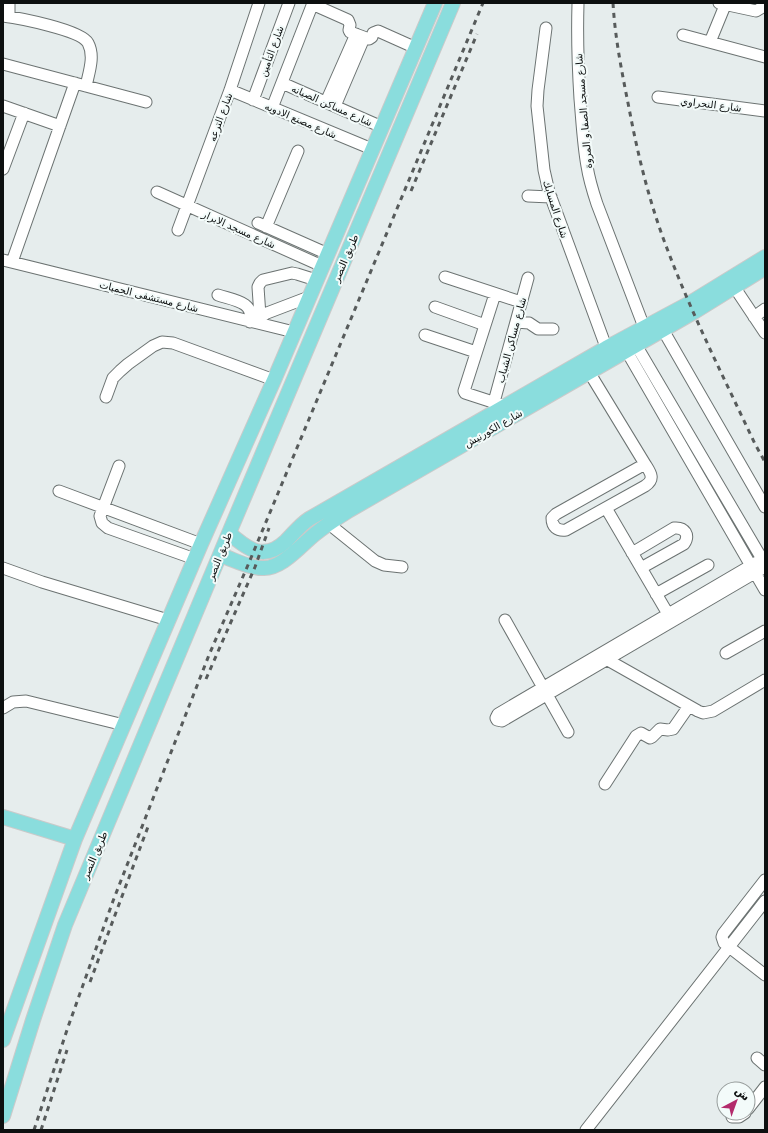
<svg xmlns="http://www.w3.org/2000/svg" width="768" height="1133" viewBox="0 0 768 1133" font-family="'DejaVu Sans','Noto Naskh Arabic',sans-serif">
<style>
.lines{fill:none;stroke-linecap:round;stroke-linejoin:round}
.minor-casing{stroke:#6c7372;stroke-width:13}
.major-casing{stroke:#cacaca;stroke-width:16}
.minor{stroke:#fff;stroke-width:11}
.major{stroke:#8adddd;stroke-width:14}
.rail{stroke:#575b5b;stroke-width:3;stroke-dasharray:5 5;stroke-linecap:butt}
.labels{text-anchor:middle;stroke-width:4;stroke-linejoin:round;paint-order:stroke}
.street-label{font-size:10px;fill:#0d1010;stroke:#f3fbfa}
</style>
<rect width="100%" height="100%" fill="#e6eded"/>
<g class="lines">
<g class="minor-casing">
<path id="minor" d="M719 3 756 11 761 8 763 3
M312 4 348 20 350 25 349 30 350 32 369 39 372 37 373 33 378 31 416 48
M578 4C577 36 578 67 580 99 582 121 583 144 587 166 589 179 593 192 597 204L644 327
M3 16C19 18 81 30 88 43 95 56 89 72 86 86
M9 17V3
M546 28 538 90 537 106 544 170 549 192 609 355
M683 35 765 57
M710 42 726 3
M3 64 146 102
M282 83 382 127
M230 90 372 149
M658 97 765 111
M253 100 289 3
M326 102 356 34
M3 106 60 126
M335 106 364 38
M272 108 313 3
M3 169 24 113
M157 192 322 266
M528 196 551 197
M258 223 328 254
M266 227 298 151
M178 230 230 90 259 3
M3 260 294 332
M12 262 75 83
M445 277 521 302
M735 288 765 333
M495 294 464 391 465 393 505 406
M218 295C232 300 255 301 250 322
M435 307 485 325
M260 316 258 287 260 283 263 280 292 273 297 274 316 280
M754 317 765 309
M255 320 267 313 309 297
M516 322 529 323 538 329H553
M663 330 765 507
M425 335 476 352
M636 345 765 564
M626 350 765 590
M589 372 645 464C650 472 656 479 645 486L566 530C557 531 552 527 552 518L556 514 645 464
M106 397 113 378 120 371 128 364 153 346 162 342 173 343 274 380
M494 402 528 278
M119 466 100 516 102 523 108 528 195 559
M59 491 201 544
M606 508 668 614
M329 524 375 561 384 565 402 567
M632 553 674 528C685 527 690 535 684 544L641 568
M762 559 498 714 496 718 497 720 502 721 765 567
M3 568 42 582 168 620
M656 594 708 565
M505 620 568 732
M726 653 765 631
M606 659 698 711 703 713 713 711 765 680
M3 708 13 702 26 701 124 725
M605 784 636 736 641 733 650 738 652 737 660 729 668 730 673 729 689 706
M765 880 723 934 722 937 724 943 765 975
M757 1058 765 1065
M748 1109 765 1087
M732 1117H739L745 1113
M586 1130 765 901"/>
</g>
<g class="major-casing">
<path id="major" d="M229 533C247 549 264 562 286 541 294 533 300 525 309 519L606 348 690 303 765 257
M220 555C233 559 248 568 262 568 281 570 301 545 315 534 326 525 337 518 348 511L694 312 765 268
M3 817 75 839
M3 1040 75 839 201 544 274 380 435 3
M3 1116 33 1020 65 925 229 533 453 3"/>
</g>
<use href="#minor" class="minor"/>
<use href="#major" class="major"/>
<path class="rail" d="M613 3C615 38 622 73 629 108 638 156 650 205 668 251 693 317 725 380 755 444L765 462
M411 191 477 34
M206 679 255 567 269 528
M90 982 149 824
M34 1130 68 1027 113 901 209 655 248 565 483 3
M41 1130 67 1050"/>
</g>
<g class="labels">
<g class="street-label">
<text transform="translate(271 51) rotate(-70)" y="4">شارع التأمين</text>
<text transform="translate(711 104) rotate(7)" y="4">شارع النحراوي</text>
<text transform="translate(332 105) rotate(24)" y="4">شارع مساكن الصيانه</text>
<text transform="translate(583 111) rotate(-95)" y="4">شارع مسجد الصفا و المروة</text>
<text transform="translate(220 117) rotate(-70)" y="4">شارع الترعه</text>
<text transform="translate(301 120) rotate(23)" y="4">شارع مصنع الادويه</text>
<text transform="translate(556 209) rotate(72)" y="4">شارع المسابك</text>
<text transform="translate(239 229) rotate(24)" y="4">شارع مسجد الابرار</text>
<text transform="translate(345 258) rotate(-67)" y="4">طريق النصر</text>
<text transform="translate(149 296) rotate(14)" y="4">شارع مستشفى الحميات</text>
<text transform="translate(511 340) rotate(-75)" y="4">شارع مساكن الشباب</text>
<text transform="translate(493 428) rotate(-30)" y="4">شارع الكورنيش</text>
<text transform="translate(219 556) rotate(-68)" y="4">طريق النصر</text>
<text transform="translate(94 855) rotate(-67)" y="4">طريق النصر</text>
</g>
</g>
<rect width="768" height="1133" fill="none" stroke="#0d1010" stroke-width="8"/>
<g transform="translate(736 1101) rotate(41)"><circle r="19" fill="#f3fbfa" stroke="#979d9c"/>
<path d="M0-3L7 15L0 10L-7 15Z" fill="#b32b6c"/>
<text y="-6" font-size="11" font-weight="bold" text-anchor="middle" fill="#0d1010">ش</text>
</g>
</svg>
